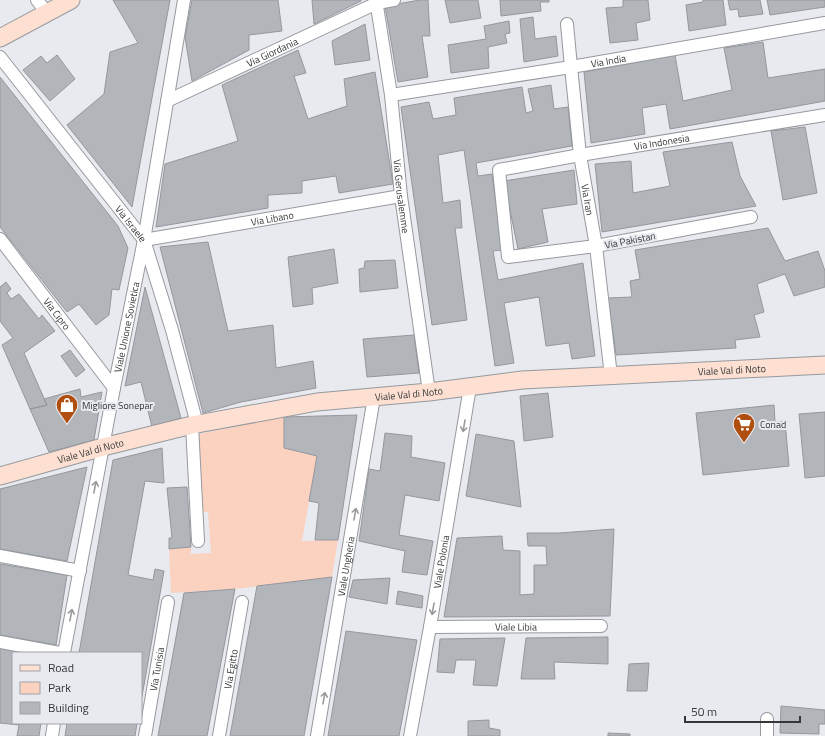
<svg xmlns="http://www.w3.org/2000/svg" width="825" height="736" viewBox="0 0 825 736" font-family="'Titillium Web',sans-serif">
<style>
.green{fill:#fbd2bf}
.building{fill:#b2b5ba;stroke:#95979c}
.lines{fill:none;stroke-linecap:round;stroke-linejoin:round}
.street-casing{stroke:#96999e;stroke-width:14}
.secondary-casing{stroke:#96999e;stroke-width:19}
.street{stroke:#fff;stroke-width:12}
.secondary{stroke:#fde0d2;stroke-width:17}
.oneway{stroke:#9a9a9c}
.labels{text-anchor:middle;stroke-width:4;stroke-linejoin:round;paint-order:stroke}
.street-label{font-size:10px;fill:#343638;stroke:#e8eaf0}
.poi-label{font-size:10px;fill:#343638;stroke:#e8eaf0;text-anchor:start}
</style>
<rect width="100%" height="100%" fill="#e8eaf0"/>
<path class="green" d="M284 417V448L317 456 302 541 338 540 332 577 235 589 171 593 169 549 191 547V554L211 553 208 512H200L198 434Z"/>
<path class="building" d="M113 0H170L132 207 67 125 104 94 110 52 138 43Z
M192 0H278L282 31 249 35V50L192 81 185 37Z
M312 0H361V1L314 24Z
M420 0H428L430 36H422L428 77 398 82 385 6Z
M445 0H478L481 18 450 23Z
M500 0H549V2H540L541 11 501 16Z
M623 0H648L650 20 636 23 638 40 610 43 606 8 623 7Z
M703 0H723L726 25 689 31 686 5 703 2Z
M728 0H760L763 14 739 17 738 9 730 10Z
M767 0H825V7L770 15Z
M533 17 535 39 556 36 558 56 524 62 520 19Z
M509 21 510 33 505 34 507 43 488 47 489 68 451 73 448 45 486 39 484 26Z
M365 24 370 60 335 65 332 41Z
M763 42 768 78 825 69V101L670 129 666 104 642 108 645 134 591 143 584 72 675 55 683 101 732 90 724 48Z
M298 50 306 73 294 76 308 119 347 106 344 79 375 72 393 184 339 193 336 176 302 181V193L268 195V208L156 227 165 164 238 141 222 85Z
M57 55 75 79 50 101 23 70 41 56 47 63Z
M0 77 118 226 128 248 119 290 112 289 109 315 96 325 79 304 67 312 0 227Z
M551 85 554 109 568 107 572 146 476 163 478 176 492 174 502 250 493 251 498 280 583 263 595 356 572 359 569 343 546 346 539 297 504 303 514 363 495 366 464 150 438 155 443 203 460 200 462 228H455L467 320 432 325 401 107 429 102 433 119 456 115 454 98 522 87 526 113 533 111 528 89Z
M805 127 817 193 783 200 771 131Z
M732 142 740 176 756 206 602 232 595 164 631 161 633 193 670 186 663 152Z
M574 170 577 204 542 209 548 242 518 249 504 181Z
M768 228 785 261 818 251 825 271V287L794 296 785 274 757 284 764 312 754 315 760 337 735 340 736 348 616 355 608 298 632 297 630 281 640 279 635 250Z
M208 242 228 331 273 325 276 368 313 361 316 388 241 402 203 413 160 247Z
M334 249 338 283 312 288 313 304 293 307 288 257Z
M395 260 398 288 360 292 359 269 364 268 365 261Z
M6 282 11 289 7 293 11 299 19 294 39 319 42 315 55 331 24 353 47 405 30 409 2 345 13 338 0 321V287Z
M145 287 181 418 152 427 141 382 125 386Z
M414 335 419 373 367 377 363 339Z
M70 350 85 370 76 377 61 356Z
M80 389 81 397 102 392 94 440 49 452 30 409 47 405 44 399Z
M548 393 553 437 524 441 520 396Z
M774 405 775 422 785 421 789 466 703 475 696 413Z
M825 412V476L805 478 799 414Z
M357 415 338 540H315L319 503 309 501 317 456 284 448V417Z
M385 433 412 436 411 457 445 463 439 501 405 495 399 535 433 541 427 575 402 572 405 551 359 541 369 469 380 471Z
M476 434 514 441 521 507 466 496Z
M162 448 164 483 145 481 128 575 153 580 155 569 164 571 141 702V653H79L113 460Z
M87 467 67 561 0 549V489Z
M187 487 191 547 169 549V538H172L167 488Z
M614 529 610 616 444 617 457 538 502 536 503 550 520 551V595L534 594V565H547L546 546H528L527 533H559Z
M0 564 67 575 56 645 0 635Z
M332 577 304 736H230L257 586Z
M390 578 387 604 349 597 353 580Z
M235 589 207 736H158L184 593Z
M398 591 423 596 422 608 396 604Z
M346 631 417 640 399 736H328Z
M608 637V664L554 662 555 679H521L526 638Z
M505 638 497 686 473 685 476 660H456L454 673 437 672 440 639Z
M0 648 29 653H13V723H41L39 736H17L19 725 0 723Z
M649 663 647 691H627L629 664Z
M781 706 825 710V724H819V734L780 733Z
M489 720V728L500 730V736H468V721Z
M67 723H137L135 736H65Z
M608 733 630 734V736H608Z"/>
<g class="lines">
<g class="street-casing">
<g id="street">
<path d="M37 0 47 13"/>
<path id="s1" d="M376 0 391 95 401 196 429 392"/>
<path id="s2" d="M567 24 571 67 580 155 596 246 611 376"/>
<path id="s3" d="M0 57 144 240 172 330 197 424"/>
<path id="s4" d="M391 95 571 67 825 23"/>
<path id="s5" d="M167 101 377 3 394 0"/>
<path id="s6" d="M751 217 596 246 508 257 499 170 580 155 825 115"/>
<path id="s7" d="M0 239 114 388"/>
<path id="s8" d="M144 240 401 196"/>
<path d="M192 425 198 541"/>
<path d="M0 556 80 571"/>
<path id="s9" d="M430 627 601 626"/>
<path d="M0 642 60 653"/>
<path id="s10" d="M64 653 114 388 144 240 184 0"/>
<path d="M52 736 54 723"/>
<path id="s11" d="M145 736 168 602"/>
<path id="s12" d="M219 736 242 602"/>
<path id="s13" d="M317 736 374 397"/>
<path id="s14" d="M410 736 430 627 470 387"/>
<path d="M767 736V719"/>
</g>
</g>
<g class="secondary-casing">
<g id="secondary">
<path d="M0 38 71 0"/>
<path id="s15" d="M0 476 103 447 192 425 317 402 429 392 522 380 825 365"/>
</g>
</g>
<use href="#street" class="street"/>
<use href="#secondary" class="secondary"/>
</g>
<defs><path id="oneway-shaft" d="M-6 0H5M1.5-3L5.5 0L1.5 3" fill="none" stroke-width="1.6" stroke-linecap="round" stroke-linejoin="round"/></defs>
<g class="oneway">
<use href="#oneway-shaft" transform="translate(464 426) rotate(100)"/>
<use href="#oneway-shaft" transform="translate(95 487) rotate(-79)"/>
<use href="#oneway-shaft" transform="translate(355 514) rotate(-80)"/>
<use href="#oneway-shaft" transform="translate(433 609) rotate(100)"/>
<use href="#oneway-shaft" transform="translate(71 615) rotate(-79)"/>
<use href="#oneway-shaft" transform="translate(324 698) rotate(-80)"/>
</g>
<defs>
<g id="shop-pin" transform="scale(1.15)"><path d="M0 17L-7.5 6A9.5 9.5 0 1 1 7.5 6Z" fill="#b04e10" stroke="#e8eaf0"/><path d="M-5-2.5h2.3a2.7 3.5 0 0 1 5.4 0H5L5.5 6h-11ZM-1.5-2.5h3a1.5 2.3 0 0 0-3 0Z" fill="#fff"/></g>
<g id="supermarket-pin" transform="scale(1.15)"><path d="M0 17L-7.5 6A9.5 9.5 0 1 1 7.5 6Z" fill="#b04e10" stroke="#e8eaf0"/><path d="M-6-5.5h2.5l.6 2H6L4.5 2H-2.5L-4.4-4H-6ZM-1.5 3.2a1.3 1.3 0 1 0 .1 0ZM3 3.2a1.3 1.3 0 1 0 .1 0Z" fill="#fff"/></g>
</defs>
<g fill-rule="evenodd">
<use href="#shop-pin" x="67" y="405"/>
<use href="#supermarket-pin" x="744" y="424"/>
</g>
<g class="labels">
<g class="street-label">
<text dy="4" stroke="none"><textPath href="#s5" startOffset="116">Via Giordania</textPath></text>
<text dy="4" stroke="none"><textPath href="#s4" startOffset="220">Via India</textPath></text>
<text dy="4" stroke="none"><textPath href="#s6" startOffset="499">Via Indonesia</textPath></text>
<text dy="4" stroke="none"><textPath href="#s1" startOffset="198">Via Gerusalemme</textPath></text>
<text dy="4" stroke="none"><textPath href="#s2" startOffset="177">Via Iran</textPath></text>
<text dy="4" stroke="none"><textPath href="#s8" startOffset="130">Via Libano</textPath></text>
<text dy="4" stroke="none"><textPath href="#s3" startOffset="212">Via Israele</textPath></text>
<text transform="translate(630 240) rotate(-11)" y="4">Via Pakistan</text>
<text dy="4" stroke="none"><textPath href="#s7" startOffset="94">Via Cipro</textPath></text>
<text dy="4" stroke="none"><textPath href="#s10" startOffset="332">Viale Unione Sovietica</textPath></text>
<text dy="4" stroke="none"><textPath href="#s15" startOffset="742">Viale Val di Noto</textPath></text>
<text dy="4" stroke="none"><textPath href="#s15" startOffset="418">Viale Val di Noto</textPath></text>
<text dy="4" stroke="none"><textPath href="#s15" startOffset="94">Viale Val di Noto</textPath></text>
<text dy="4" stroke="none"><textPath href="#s14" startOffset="177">Viale Polonia</textPath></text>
<text dy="4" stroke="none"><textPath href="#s13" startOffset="172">Viale Ungheria</textPath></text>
<text dy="4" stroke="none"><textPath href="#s9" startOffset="86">Viale Libia</textPath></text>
<text dy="4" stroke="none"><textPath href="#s11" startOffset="68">Via Tunisia</textPath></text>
<text dy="4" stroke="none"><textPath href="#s12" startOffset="68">Via Egitto</textPath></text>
</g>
<g class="poi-label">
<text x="82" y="409">Migliore Sonepar</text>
<text x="760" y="428">Conad</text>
</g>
</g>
<rect x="12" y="652" width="130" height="72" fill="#e8eaf0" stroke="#a0a2a6"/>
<rect x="20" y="665" width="20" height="6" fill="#fde0d2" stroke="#a0a2a6"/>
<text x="48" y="672" font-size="12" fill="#343638">Road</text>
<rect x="20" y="682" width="20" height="12" fill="#fbd2bf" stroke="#a0a2a6"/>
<text x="48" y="692" font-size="12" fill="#343638">Park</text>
<rect x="20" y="702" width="20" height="12" fill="#b2b5ba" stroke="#a0a2a6"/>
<text x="48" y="712" font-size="12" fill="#343638">Building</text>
<path d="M685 716v6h115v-6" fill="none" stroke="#343638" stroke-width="2"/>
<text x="691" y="716" font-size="12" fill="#343638" stroke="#e8eaf0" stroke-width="3" paint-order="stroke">50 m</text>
</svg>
